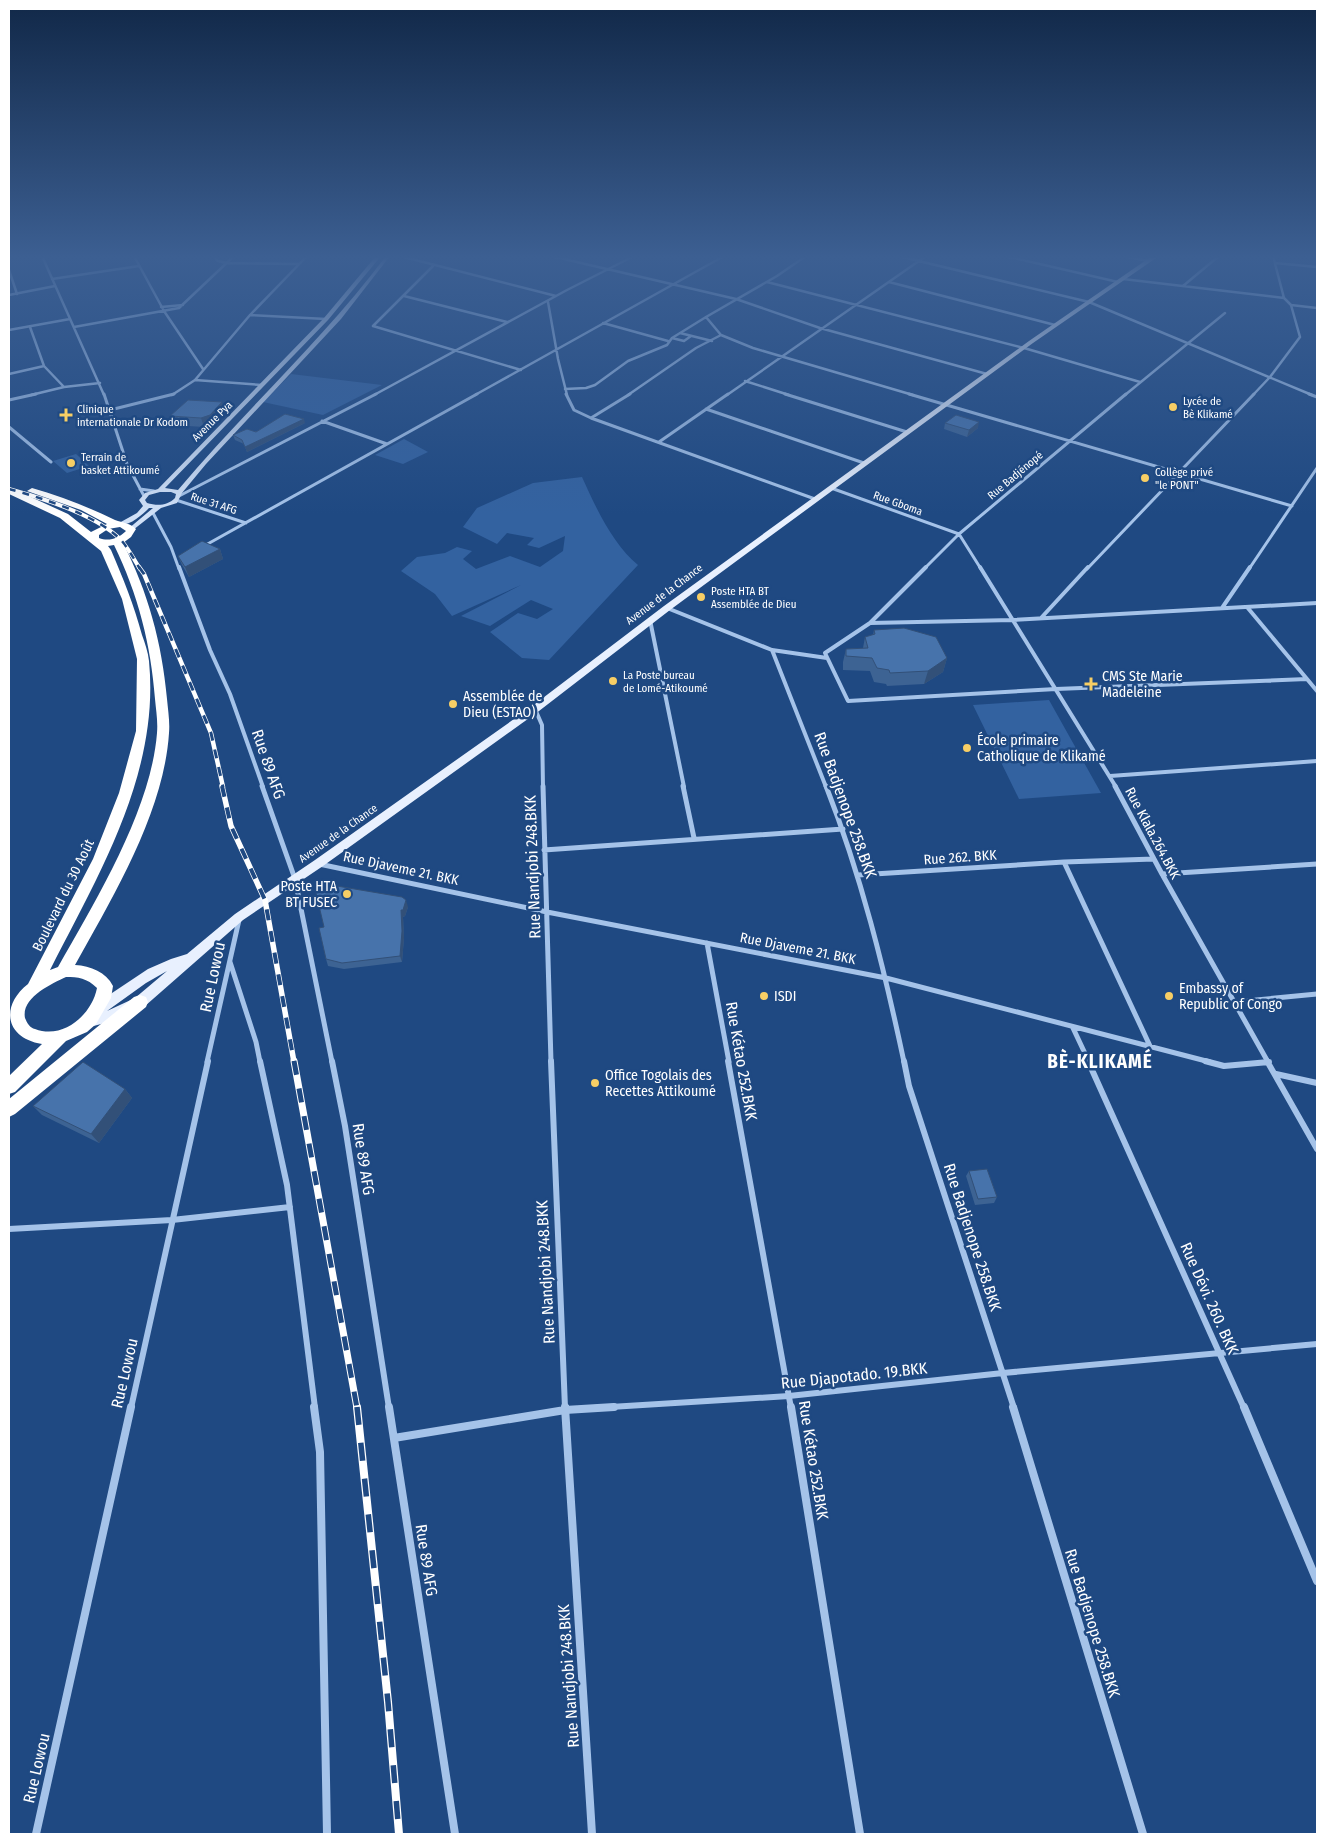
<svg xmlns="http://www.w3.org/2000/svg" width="1326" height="1843" viewBox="0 0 1326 1843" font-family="'Fira Sans Condensed',sans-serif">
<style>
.green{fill:#3362a0}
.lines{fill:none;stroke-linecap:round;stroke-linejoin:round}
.street-far5{stroke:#a5c3e9;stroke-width:2.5}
.street-far4{stroke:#a5c3e9;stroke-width:3}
.street-far3{stroke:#a5c3e9;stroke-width:4}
.street-far2{stroke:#a5c3e9;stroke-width:5}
.street-far1{stroke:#a5c3e9;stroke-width:6}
.street{stroke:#a5c3e9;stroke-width:8}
.secondary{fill:#d0e0f7;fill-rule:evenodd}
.primary{fill:#e8f0fe;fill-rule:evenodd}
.highway{fill:#fff;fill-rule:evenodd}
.rail-far4-casing{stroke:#fff;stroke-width:4}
.rail-far3-casing{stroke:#fff;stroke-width:4.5}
.rail-far2-casing{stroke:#fff;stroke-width:5.5}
.rail-far1-casing{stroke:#fff;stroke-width:7}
.rail-casing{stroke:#fff;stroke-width:8}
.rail-far4{stroke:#1f4982;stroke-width:2.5;stroke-dasharray:7;stroke-linecap:butt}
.rail-far3{stroke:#1f4982;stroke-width:3;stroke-dasharray:9;stroke-linecap:butt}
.rail-far2{stroke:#1f4982;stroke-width:4;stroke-dasharray:11;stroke-linecap:butt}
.rail-far1{stroke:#1f4982;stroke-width:5;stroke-dasharray:14;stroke-linecap:butt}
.rail{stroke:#1f4982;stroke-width:5.5;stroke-dasharray:18;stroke-linecap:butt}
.wall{fill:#3d6393}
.shaded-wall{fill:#325078}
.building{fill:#4773ab;stroke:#325078}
.poi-dot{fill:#f7ce65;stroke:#1f4982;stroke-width:2}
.labels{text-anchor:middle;stroke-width:5;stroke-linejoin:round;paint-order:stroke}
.far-poi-label{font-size:11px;fill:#fff;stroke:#1f4982;text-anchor:start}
.far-street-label{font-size:11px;fill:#fff;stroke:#1f4982}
.poi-label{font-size:14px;fill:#fff;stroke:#1f4982;text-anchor:start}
.street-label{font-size:14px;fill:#fff;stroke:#1f4982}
.near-street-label{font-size:16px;fill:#fff;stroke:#1f4982}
.district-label{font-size:19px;font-weight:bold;letter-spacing:1px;fill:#fff;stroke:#1f4982}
</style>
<rect width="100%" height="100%" fill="#1f4982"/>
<path class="green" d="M291 374 382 385 323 415 263 402Z
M404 439 428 452 403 464 375 455Z
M76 454 89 466 67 473 53 461Z
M582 477C595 506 613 545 638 565L549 660 522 658 490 632 518 613 537 619 553 609 531 600 490 626 461 616 521 585 452 616 435 594 401 571 417 557 445 553 457 547 472 551 463 559 476 569 510 556 540 567 563 551 565 536 539 548 527 545 534 538 507 533 497 544 463 527 477 508 533 483Z
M1049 700 1101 793 1019 799 973 705Z"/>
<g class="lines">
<path class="street-far5" d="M42 256 104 395
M134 256 164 311 203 369
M213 256 218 261 227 263 299 264
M400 256 556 296
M551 256 736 299 820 328 987 374
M806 256 777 276 706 317 721 335 753 348 913 395
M898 256 1089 302 1312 395
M1005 256 1118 282
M1123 256 1148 261
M1275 263 1317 267
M433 266 373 326 521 370
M9 270 17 294
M52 279 139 266
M1123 279 1284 298
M767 282 1024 348 1140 382
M889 282 1055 325
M1183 286 1219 256
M9 295 55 286
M404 296 507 322
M548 302 558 359 567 395
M1291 305 1317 308
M161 307 183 305
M250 315 326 319
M603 323 668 341
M30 327 44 366 64 387
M74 327 179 308 234 256
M9 330 70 319
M680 333 712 341
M672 338 684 341 691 336
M9 374 44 366
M195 380 262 385
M745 381 789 395
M565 389 586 388 595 385 628 361 667 345 672 338 706 317
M31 395 64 387 100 383
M172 395 195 380 250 315 307 256
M374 395 567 290 634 256
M475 395 724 256
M628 395 696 348 721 335
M727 395 926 256
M1125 395 1225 313
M1253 395 1270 377 1300 337 1291 305 1284 298 1273 256"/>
<path class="street-far4" d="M104 394 127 464 144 496
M566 394 574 410 591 418 815 499
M785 394 907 432
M909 394 1292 506
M1309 394 1317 397
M9 400 36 394
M706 409 864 463
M110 410 174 394
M591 418 630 394
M322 421 387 444
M9 427 51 462
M659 442 728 394
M831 488 959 534 981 569
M140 489 154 491
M179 496 376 394
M176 500 246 523
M153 513 171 547 179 569
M204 546 477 394
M924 569 959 534 1126 394
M1087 569 1254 394
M1249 569 1317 468"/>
<path class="street-far3" d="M179 567 210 650 230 694 263 787
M926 567 870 623 825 653 848 701 1056 689 1307 679
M980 567 1116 787
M1247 607 1317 691
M667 608 772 650 827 658
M1222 608 1250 567
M1041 618 1088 567
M650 620 684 787
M870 623 1013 620 1317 603
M772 650 826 787
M535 709 542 725 543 787
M1110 776 1317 761"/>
<path class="street-far2" d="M262 786 295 879 332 1062
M543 786 551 1062
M683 786 694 838
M826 786C861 875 884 968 904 1062
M1115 786 1162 874 1268 1062
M544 850 843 829
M1064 862 1150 1046
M319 864 547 912 886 978 1210 1062
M1162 874 1317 864
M858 875 1064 862 1154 859
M707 943 729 1062
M230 962 256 1042 260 1062
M1235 1002 1317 994
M1073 1028 1089 1062
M207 1062 239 920"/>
<path class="street-far1" d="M260 1061 287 1185 315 1408
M332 1061 345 1126 389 1408
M551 1061 565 1408
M728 1061 791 1408
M904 1061 909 1086 1014 1408
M1088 1061 1244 1408
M1205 1061 1224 1066 1269 1062
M1267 1061 1317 1149
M1276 1074 1317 1083
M9 1229 172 1220 290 1207
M131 1408 208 1061
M594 1408 789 1396 1003 1373 1317 1344"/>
<path class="street" d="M314 1407 320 1452 327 1834
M389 1407 455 1834
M565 1407 592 1834
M791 1407 860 1834
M1013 1407 1143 1834
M1244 1407 1317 1581
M394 1438 565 1410 614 1407
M36 1834 131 1407"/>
<path class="secondary" d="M376 256H381L328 320 165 488 178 490C245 410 323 340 386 256H390L341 319 206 464 182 493 177 503 161 508 133 530 128 529 153 508H149C142 515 130 526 119 525V523L137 513 143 506 139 500 145 493 158 489 324 318ZM160 492H171L176 494 175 498C167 506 157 506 147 503L145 500 149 495Z"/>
<path class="primary" d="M1152 256H1159L1033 343 670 610 539 711 323 866 243 920 145 1006 112 1021 90 1027 85 1025 83 1021 85 1017 96 1014 92 1009 94 1005 148 969 171 959 187 954 235 914 315 860 531 707 664 606 1029 341ZM167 971 135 998 107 1011 146 983Z"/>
<path class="highway" d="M9 487 68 514 91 532 107 524 81 510 27 491 32 488C61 496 88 507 115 520 123 523 130 523 136 529L131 537 123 543C148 592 162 643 167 699 168 710 170 722 169 733 164 812 113 897 75 965 91 966 106 972 113 986L111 998 96 1024 87 1032 66 1041 15 1092 9 1094V1076L42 1044C5 1038 0 1006 28 984L93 859 119 793 136 731 137 659 122 599 101 551 60 518 9 494ZM120 527 126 531C119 538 109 542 99 538V535L108 529ZM114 545C138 594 151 645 155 699 156 710 158 721 157 733 151 810 96 900 58 967L50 970C99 874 160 773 149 661 148 652 145 643 142 635 134 605 123 578 111 550L108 546ZM66 977C78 977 87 978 97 988 92 1014 64 1040 35 1029 30 1028 27 1023 25 1018 21 998 51 984 66 977Z
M140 995 146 997 148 1002 146 1007 15 1114 9 1117V1099L134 997Z"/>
<g class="rail-far4-casing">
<path id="rail-far4" d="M9 489C42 498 97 515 121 540 128 548 134 559 140 569"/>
</g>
<g class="rail-far3-casing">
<path id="rail-far3" d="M139 567 144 574 211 733 223 787"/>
</g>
<g class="rail-far2-casing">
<path id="rail-far2" d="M222 786 231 826 265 900 294 1062"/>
</g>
<g class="rail-far1-casing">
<path id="rail-far1" d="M294 1061 357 1408"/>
</g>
<g class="rail-casing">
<path id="rail" d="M357 1407 388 1702 399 1834"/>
</g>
<use href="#rail-far4" class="rail-far4"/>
<use href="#rail-far3" class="rail-far3"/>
<use href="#rail-far2" class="rail-far2"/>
<use href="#rail-far1" class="rail-far1"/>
<use href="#rail" class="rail"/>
</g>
<path class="wall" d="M225 412 213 424 204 427 173 425 170 416Z
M305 423 247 452 244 444 235 440 233 435Z
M945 423 978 428 967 437 944 429Z
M220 549 223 559 189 577 182 565 178 556Z
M874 630 947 658 943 672 924 684 887 686 886 684 874 682 870 671 843 670V662L846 649 863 648 865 637 873 635Z
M408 907 405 916 403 917 404 938 402 962 344 969 328 966 326 959 324 927Z
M125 1089 132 1098 99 1143 42 1115 33 1106Z
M969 1171 997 1197 994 1203 975 1205 966 1176Z"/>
<path class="shaded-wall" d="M222 402 225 412 213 424 204 427 201 418Z
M304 419 305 423 247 452 245 447Z
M979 422 978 428 967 437 969 430Z
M220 549 223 559 189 577 185 567Z
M947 658 943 672 924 684 928 671Z
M406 900 408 907 405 916 403 917 404 938 402 962 400 956 401 910Z
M125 1089 132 1098 99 1143 91 1134Z"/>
<path class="building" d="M188 400 222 402 210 415 201 418 170 416Z
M285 414 304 419 245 447 242 440 233 435 247 429 256 432Z
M956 415 979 422 969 430 945 423Z
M202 541 220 549 185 567 178 556Z
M904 628 936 637 947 658 928 671 890 673 889 670 877 668 872 658 846 656V649L868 648 865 637 875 634 874 630Z
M325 884 402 897 406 900 403 910H401L402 931 400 956 342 963 326 959 319 928 324 927 316 893Z
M83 1062 125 1089 91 1134 33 1106Z
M987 1169 997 1197 978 1199 969 1171Z"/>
<linearGradient id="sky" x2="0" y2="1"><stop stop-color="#112848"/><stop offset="0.5" stop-color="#3c5f92"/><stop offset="1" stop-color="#3c5f92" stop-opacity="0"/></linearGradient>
<rect width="1326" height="514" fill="url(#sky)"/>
<g class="poi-dot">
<circle cx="1173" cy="407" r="5"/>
<path d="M63.5 407.5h5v5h5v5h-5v5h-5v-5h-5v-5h5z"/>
<circle cx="71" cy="463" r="5"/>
<circle cx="1145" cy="478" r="5"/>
<circle cx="701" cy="597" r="5"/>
<circle cx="613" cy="681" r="5"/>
<path d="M1088.5 676.5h5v5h5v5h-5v5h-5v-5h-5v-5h5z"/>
<circle cx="453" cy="704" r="5"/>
<circle cx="967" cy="748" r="5"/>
<circle cx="347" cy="894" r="5"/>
<circle cx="764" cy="996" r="5"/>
<circle cx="1169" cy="996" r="5"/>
<circle cx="595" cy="1083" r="5"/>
</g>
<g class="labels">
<g class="far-poi-label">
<text x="1183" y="405">Lycée de<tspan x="1183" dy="13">Bè Klikamé</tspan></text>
<text x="77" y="413">Clinique<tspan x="77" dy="13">internationale Dr Kodom</tspan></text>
<text x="81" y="461">Terrain de<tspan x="81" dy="13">basket Attikoumé</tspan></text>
<text x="1155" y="476">Collège privé<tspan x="1155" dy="13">"le PONT"</tspan></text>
<text x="711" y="595">Poste HTA BT<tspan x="711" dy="13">Assemblée de Dieu</tspan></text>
<text x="623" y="679">La Poste bureau<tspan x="623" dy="13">de Lomé-Atikoumé</tspan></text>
</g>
<g class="far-street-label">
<text transform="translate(212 421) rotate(-45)" y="4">Avenue Pya</text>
<text transform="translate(1015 475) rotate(-40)" y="4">Rue Badjénopé</text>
<text transform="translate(214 503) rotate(18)" y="4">Rue 31 AFG</text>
<text transform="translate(898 503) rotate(20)" y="4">Rue Gboma</text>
<text transform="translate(664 594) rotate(-37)" y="4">Avenue de la Chance</text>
<text transform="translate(338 833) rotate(-35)" y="4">Avenue de la Chance</text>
</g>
<g class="poi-label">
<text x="1102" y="681">CMS Ste Marie<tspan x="1102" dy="16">Madeleine</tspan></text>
<text x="463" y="701">Assemblée de<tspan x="463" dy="16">Dieu (ESTAO)</tspan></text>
<text x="977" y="745">École primaire<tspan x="977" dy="16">Catholique de Klikamé</tspan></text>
<text x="337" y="891" text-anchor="end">Poste HTA<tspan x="337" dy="16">BT FUSEC</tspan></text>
<text x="1179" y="993">Embassy of<tspan x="1179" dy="16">Republic of Congo</tspan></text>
<text x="774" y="1001">ISDI</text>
<text x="605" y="1080">Office Togolais des<tspan x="605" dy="16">Recettes Attikoumé</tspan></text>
</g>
<g class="street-label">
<text transform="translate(1153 833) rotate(62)" y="5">Rue Klala.264.BKK</text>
<text transform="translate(960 857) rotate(-4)" y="5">Rue 262. BKK</text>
<text transform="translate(401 868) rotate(12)" y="5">Rue Djaveme 21. BKK</text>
<text transform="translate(63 895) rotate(-64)" y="5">Boulevard du 30 Août</text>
<text transform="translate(798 948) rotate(11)" y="5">Rue Djaveme 21. BKK</text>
</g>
<g class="near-street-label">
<text transform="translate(269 764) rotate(71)" y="6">Rue 89 AFG</text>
<text transform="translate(846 805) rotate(70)" y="6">Rue Badjenope 258.BKK</text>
<text transform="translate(532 867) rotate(-92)" y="6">Rue Nandjobi 248.BKK</text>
<text transform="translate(212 977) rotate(-78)" y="6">Rue Lowou</text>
<text transform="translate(742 1061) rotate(80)" y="6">Rue Kétao 252.BKK</text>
<text transform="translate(364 1159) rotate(81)" y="6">Rue 89 AFG</text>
<text transform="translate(973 1237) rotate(72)" y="6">Rue Badjenope 258.BKK</text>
<text transform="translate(545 1272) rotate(-93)" y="6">Rue Nandjobi 248.BKK</text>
<text transform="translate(1210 1298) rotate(66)" y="6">Rue Dévi. 260. BKK</text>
<text transform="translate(124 1373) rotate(-77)" y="6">Rue Lowou</text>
<text transform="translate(854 1375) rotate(-6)" y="6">Rue Djapotado. 19.BKK</text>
<text transform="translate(814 1460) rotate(81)" y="6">Rue Kétao 252.BKK</text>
<text transform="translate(427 1560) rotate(81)" y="6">Rue 89 AFG</text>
<text transform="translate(1093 1623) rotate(73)" y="6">Rue Badjenope 258.BKK</text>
<text transform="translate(568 1676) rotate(-94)" y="6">Rue Nandjobi 248.BKK</text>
<text transform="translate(36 1768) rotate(-77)" y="6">Rue Lowou</text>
</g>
<g class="district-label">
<text x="1100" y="1068">BÈ-KLIKAMÉ</text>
</g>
</g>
<rect width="1326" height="1843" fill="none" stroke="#ffffff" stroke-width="20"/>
</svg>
